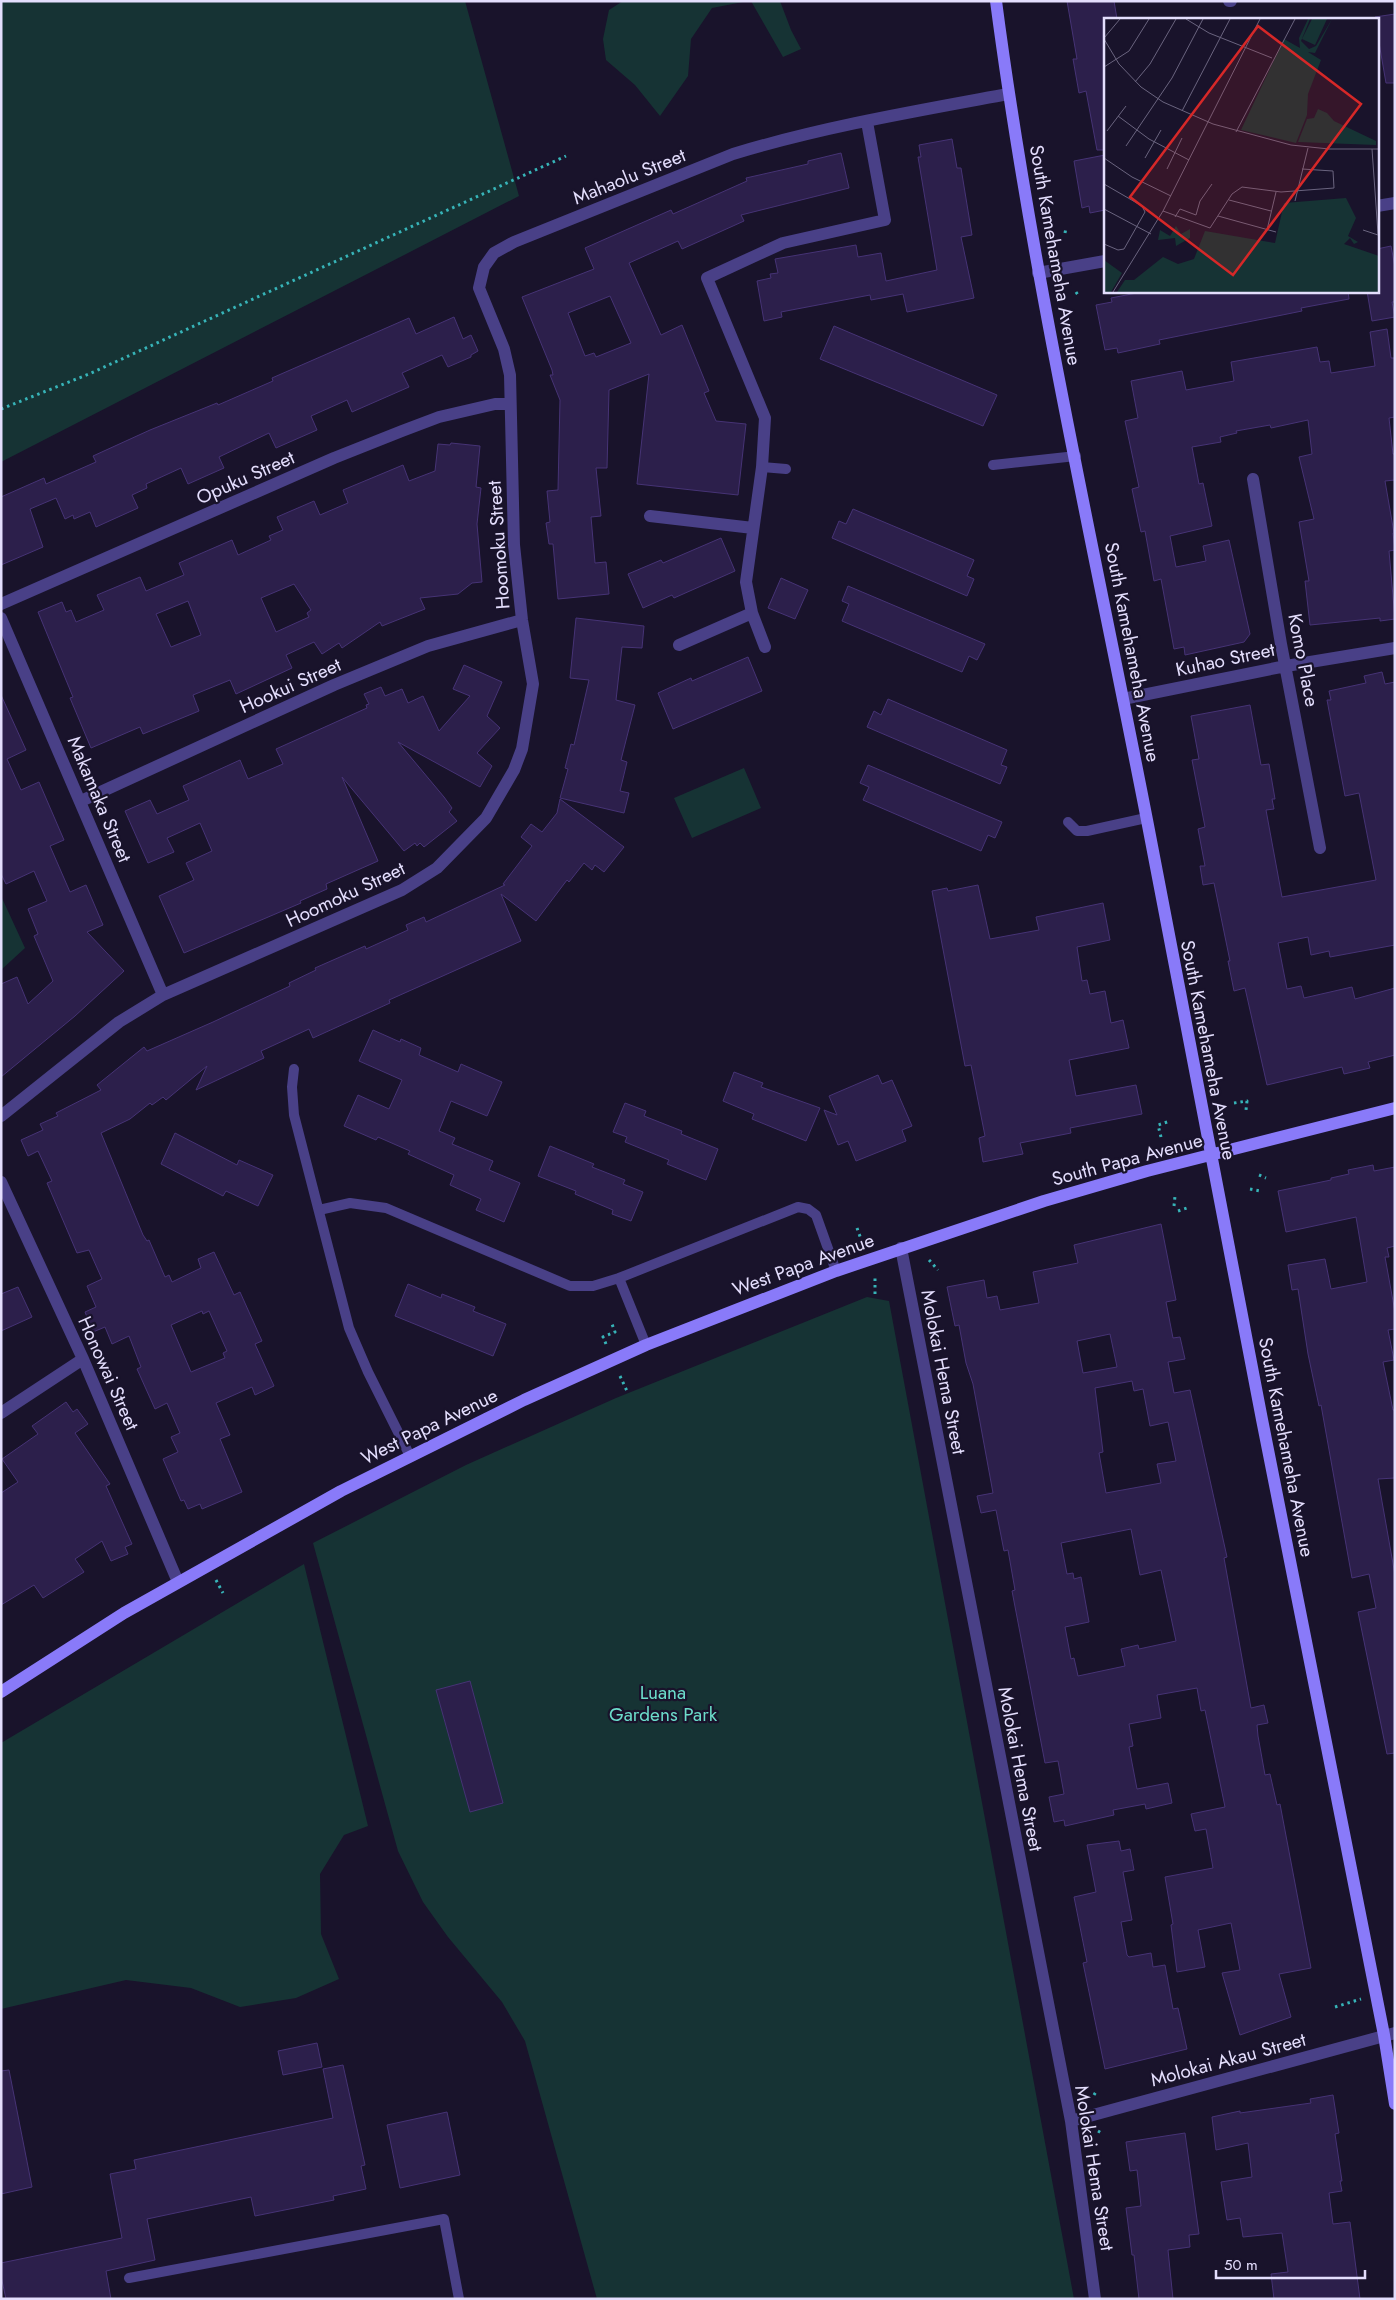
<svg xmlns="http://www.w3.org/2000/svg" width="1396" height="2300" viewBox="0 0 1396 2300" font-family="Jost,sans-serif">
<style>
.green{fill:#163334}
.building{fill:#2c1f4b;stroke:#463375;fill-rule:evenodd}
.lines{fill:none;stroke-linecap:round;stroke-linejoin:round}
.path{stroke:#37b4b8;stroke-width:3;stroke-dasharray:2.5 4;stroke-linecap:butt}
.lane{stroke:#494087;stroke-width:10}
.street{stroke:#494087;stroke-width:12}
.secondary{stroke:#897af9;stroke-width:12}
.labels{text-anchor:middle;stroke-width:4.5;stroke-linejoin:round;paint-order:stroke}
.street-label{font-size:19px;fill:#e4defd;stroke:#19132b}
.park-label{font-size:19px;fill:#6cdcca;stroke:#19132b}
.inset-road{fill:none;stroke:#6a647f;stroke-width:1}
.view{fill:#d62828;fill-opacity:0.15;stroke:#d62828;stroke-width:2.5}
.inset-edge{fill:none;stroke:#e4defd;stroke-width:2.5}
</style>
<rect width="100%" height="100%" fill="#19132b"/>
<path class="green" d="M1 1H465L519 196 1 462Z
M623 1H748L712 8 691 39 688 76 660 116 635 85 606 60 603 39 609 10Z
M751 1H780L791 30 801 49 783 57Z
M744 768 761 808 692 838 674 798Z
M1 896 25 948 1 970Z
M867 1297 889 1301 1074 2299H597L525 2041 502 2002 448 1937 423 1902 398 1851 313 1543 466 1465 616 1398Z
M304 1564 368 1826 344 1835 320 1874 321 1934 339 1979 296 1998 240 2007 191 1988 126 1980 1 2009V1743Z"/>
<path class="building" d="M1067 1H1114L1117 19H1105V150H1097L1086 91 1079 93 1073 59H1077Z
M1395 14V83H1386L1377 31V19L1375 17Z
M952 139 957 168H961L972 235 961 237 974 298 907 312 903 294 871 300 870 295 781 312 782 317 764 321 757 281 771 278 770 274 778 273 775 259 856 245 858 257 881 253 886 281 937 270 918 157H921L919 145Z
M841 153 849 188 741 215 744 221 682 249 678 241 629 263 661 335 682 325 709 391 704 393 716 421 746 424 738 495 637 484 649 374 609 390 607 468H596L601 516 591 517 595 563 606 562 609 594 558 599 553 544H549L546 523 550 522 547 491 558 490 560 400 550 375H553L552 370 522 297 594 269 585 248 671 210 673 214 747 181 746 178 808 164V161ZM610 296 631 343 596 357 594 353 585 356 568 313Z
M1105 155V210L1090 213 1089 206 1082 208 1074 161Z
M1391 246 1395 267V302H1392L1395 317 1372 321 1367 291H1377V249Z
M1147 291H1348L1349 299 1301 308 1302 311 1159 340 1160 344 1118 353 1117 348 1105 350 1096 305 1112 302 1111 298Z
M454 317 463 339 471 335 478 351 471 355V357L448 367 442 355 402 373 409 387 352 412 347 400 311 416 317 430 276 448 269 433 219 457 224 468 188 484 181 468 146 484 147 488 132 495 138 508 96 527 90 512 74 519 73 515 65 519 56 498 30 509 43 547 1 565V497L44 478 46 484 96 462 93 456 150 430 217 403 218 405 273 381 272 378 409 318 416 334Z
M834 326 997 395 983 426 820 359Z
M1387 329 1391 358H1395V417L1389 418 1393 454H1395V480L1385 481 1394 533H1393L1395 550 1389 551 1395 619 1380 621V618L1310 625 1305 581H1309L1299 522 1314 519 1299 457 1312 454 1308 420 1271 428 1270 425 1236 431 1237 433 1220 437 1221 442 1192 447 1199 484 1203 483 1212 526 1170 536 1176 567 1206 561 1203 546 1229 540 1250 634 1244 642 1185 655 1184 647 1174 649 1161 579 1154 581 1145 531 1141 532 1132 489 1139 487 1125 421 1138 418 1131 381 1182 371 1186 390 1234 381 1231 362 1317 347 1320 362 1329 361 1331 373 1375 366 1370 332Z
M451 443 480 446 476 487 481 488 477 524 482 582 472 583 458 594 420 598 425 609 382 626 380 622 342 648 339 643 322 654 314 642 286 655 292 668 236 694 230 680 193 695 199 711 143 734 140 727 91 748 70 698 73 697 38 612 62 602 66 612 71 610 76 622 104 610 97 595 140 577 146 591 184 575 179 563 232 540 238 555 271 540 269 536 283 530 277 517 314 501 320 515 348 503 343 490 403 465 409 481 435 471 438 444 450 445ZM294 584 311 610 307 613 309 617 276 632 261 598ZM188 601 201 635 171 647 156 614Z
M853 509 974 560 967 576 974 579 967 596 832 538 839 521 846 524Z
M721 538 735 571 674 598 672 595 643 608 628 574 661 560 663 563Z
M781 578 808 590 795 619 768 608Z
M848 586 985 644 977 660 969 656 962 672 842 621 849 604 842 601Z
M576 618 644 626 642 648 622 647 616 700 635 705 621 760 627 762 620 791 629 793 624 813 560 798 568 769 565 768 571 744 574 745 589 680 570 678Z
M748 657 762 691 673 729 658 693 691 678 692 681Z
M464 665 502 682 487 716 500 728 477 753 492 766 480 787 398 742 444 797 452 808 449 812 457 821 424 847 420 843 417 846 415 843 404 851 342 777 378 861 326 884 327 889 300 901 301 903 184 953 159 896 194 880 186 863 212 851 200 823 167 838 174 852 148 863 125 811 150 800 157 814 189 800 183 786 240 760 248 779 283 764 276 749 367 708 366 705 369 704 364 694 381 687 385 696 402 689 408 703 423 696 439 731 470 696 453 689Z
M1382 672 1385 684 1395 682V945L1330 957 1329 951 1311 955 1308 937 1278 943 1287 989 1301 986 1304 998 1352 987 1355 999 1395 988V1055L1368 1062 1370 1068 1344 1074 1342 1067 1267 1085 1245 988 1234 991 1228 961H1230L1214 883 1203 885 1200 866H1205L1198 829 1205 827 1192 760 1199 759 1191 716 1250 705 1261 765 1269 764 1275 799H1272L1274 809 1266 810 1282 897 1376 880 1359 793 1345 796 1327 700H1331L1329 691 1366 683 1364 676Z
M1 695 26 750 7 759 21 790 39 782 64 840 50 846 70 892 86 885 103 925 87 932 124 971 75 1016 1 1077V984L17 977 28 1004 53 981 34 936 38 934 28 909 47 901 34 871 6 884 1 874Z
M888 699 1007 750 1001 765 1007 767 1000 784 867 727 874 711 881 715Z
M868 765 1002 822 995 838 988 835 981 851 863 800 869 787 860 783Z
M560 799 624 847 604 872 595 865 592 870 584 863 569 882 567 880 536 921 501 894 521 941 389 1000 390 1003 313 1038 309 1029 261 1051 264 1058 196 1090 207 1066 166 1100 163 1097 152 1105 150 1103 130 1119 101 1133 143 1235 147 1241 149 1240 165 1277 169 1275 172 1282 201 1268 198 1259 214 1252 234 1295 240 1292 262 1341 255 1344 274 1386 255 1395 252 1387 216 1403 230 1435 220 1439 242 1492 202 1509 200 1504 188 1509 184 1500 181 1501 163 1459 178 1452 171 1437 180 1433 167 1403 155 1409 137 1369 141 1367 129 1336 112 1344 105 1327 93 1332 85 1312 96 1307 87 1286 102 1279 89 1250 77 1253 47 1183 52 1181 38 1151 28 1156 21 1140 43 1130 40 1124 58 1116 56 1113 101 1090 97 1085 144 1047 147 1051 213 1022 290 986 289 983 316 970 315 968 365 946 366 949 408 930 406 925 424 917 426 922 505 885 503 884 532 846 521 837 531 824 542 832 557 813ZM202 1311 203 1314 209 1311 227 1351 223 1353 225 1358 191 1372 171 1325Z
M978 885 990 939 1039 930 1036 917 1103 903 1110 940 1077 947 1082 981 1087 980 1090 994 1105 991 1111 1023 1123 1020 1129 1048 1069 1060 1076 1096 1136 1085 1142 1114 1070 1128 1071 1133 1020 1143 1023 1154 983 1162 979 1138 985 1136 971 1065 965 1066 932 891 947 888 948 891Z
M373 1030 400 1042 401 1039 421 1048 419 1055 458 1072 461 1064 502 1082 487 1116 451 1101 439 1131 455 1138 452 1144 493 1161 489 1170 520 1183 504 1222 476 1210 481 1199 450 1185 454 1175 408 1154 410 1151 378 1137 376 1140 344 1126 358 1095 389 1109 402 1080 359 1061Z
M734 1072 763 1083 761 1087 820 1108 806 1141 752 1119 754 1114 723 1101Z
M878 1075 882 1084 892 1080 912 1126 902 1130 906 1141 856 1161 848 1141 838 1145 824 1110 837 1115 829 1096Z
M625 1103 646 1111 644 1116 682 1131 681 1134 718 1149 706 1180 667 1164 669 1160 625 1142 627 1137 613 1132Z
M175 1133 237 1165 239 1160 273 1175 258 1206 226 1191 223 1196 161 1164Z
M550 1146 594 1164 592 1167 625 1180 623 1184 643 1192 631 1221 612 1214 613 1210 575 1194 576 1191 538 1176Z
M1373 1165 1374 1171 1395 1167V1246L1387 1248 1389 1257H1385L1395 1312V1329L1388 1330 1394 1360 1383 1362 1393 1410H1395V1478L1378 1479 1395 1575V1753L1387 1754 1358 1612 1376 1608 1369 1574 1352 1578 1321 1405 1319 1406 1308 1354 1298 1289 1292 1290 1288 1265 1325 1259 1331 1289 1367 1282 1356 1217 1286 1232 1278 1191 1331 1180V1178L1349 1174 1348 1170Z
M1161 1224 1176 1300 1166 1302 1173 1338 1180 1337 1185 1359 1168 1362 1174 1393 1190 1390 1227 1557 1224 1558 1251 1708 1264 1705 1268 1723 1257 1725 1258 1736 1265 1775 1270 1774 1277 1805 1280 1804 1311 1968 1279 1974 1291 2017 1240 2035 1222 1973 1240 1970 1231 1923 1198 1930 1205 1967 1177 1972 1171 1925 1173 1924 1165 1877 1213 1868 1206 1829 1195 1831 1191 1814 1225 1807 1205 1710 1201 1711 1197 1688 1157 1695 1161 1718 1129 1724 1133 1746 1129 1747 1137 1789 1168 1783 1172 1803 1146 1809 1145 1804 1113 1810 1114 1815 1065 1826 1064 1820 1054 1822 1049 1797 1064 1794 1058 1761 1045 1763 1012 1591 1015 1590 1008 1550 1004 1551 996 1510 981 1513 977 1496 993 1493 973 1384 966 1363 959 1325 955 1326 947 1287 984 1280 987 1298 997 1296 1000 1310 1039 1303 1033 1272 1078 1263 1074 1245ZM1110 1334 1117 1367 1083 1373 1077 1341ZM1132 1381 1134 1391 1143 1389 1150 1426 1168 1422 1176 1461 1157 1464 1161 1483 1106 1493 1099 1453 1103 1452 1095 1388ZM1131 1529 1140 1575 1161 1570 1176 1641 1139 1649 1138 1645 1121 1649 1125 1666 1078 1676 1074 1658 1071 1659 1065 1627 1089 1622 1081 1577 1074 1579 1073 1573 1067 1574 1061 1543Z
M408 1284 441 1298 442 1294 475 1307 473 1311 506 1324 493 1356 395 1316Z
M18 1287 32 1317 1 1331V1294Z
M66 1402 73 1412 77 1409 88 1424 75 1433 110 1484 106 1486 132 1544 125 1547 128 1554 111 1561 102 1541 75 1559 84 1572 43 1598 34 1585 1 1605V1493L18 1482 2 1459 38 1434 32 1426Z
M470 1681 503 1803 470 1812 436 1690Z
M1119 1841 1121 1851 1130 1849 1134 1870 1123 1872 1132 1920 1121 1922 1127 1955 1129 1957 1151 1953 1153 1967 1165 1965 1173 2009 1178 2008 1187 2049 1105 2069 1083 1963 1087 1962 1074 1897 1096 1892 1087 1845Z
M317 2043 322 2067 283 2075 278 2051Z
M343 2065 365 2165 361 2166 366 2189 333 2196 334 2200 255 2216 251 2197 147 2219 155 2260 106 2271 111 2299H6L1 2276V2263L122 2238 110 2174 136 2169 134 2160 333 2118 323 2069Z
M9 2070 32 2187 1 2194V2071Z
M1333 2095 1339 2133 1335 2134 1342 2181H1340L1342 2191 1329 2193 1333 2224 1350 2222 1360 2299H1274L1271 2274 1288 2272 1282 2233 1243 2237 1240 2218 1227 2220 1221 2182 1252 2177 1248 2143 1216 2150 1212 2117 1240 2111V2113L1311 2103 1310 2099Z
M447 2112 460 2175 400 2188 387 2125Z
M1185 2133 1199 2234 1189 2235 1190 2247 1168 2250 1173 2299H1139L1134 2255H1132L1126 2208 1141 2206 1137 2170 1130 2171 1126 2142Z"/>
<g class="lines">
<path class="path" d="M1065 233 1066 228
M1076 292 1078 295
M1 409 89 374 566 156
M1234 1103 1247 1101 1246 1110
M1161 1137 1158 1125 1170 1121
M1259 1175 1266 1178
M1250 1189 1260 1191
M1174 1206 1175 1196
M1178 1211 1190 1207
M857 1228 862 1242
M929 1260 938 1270
M875 1294V1278
M606 1344 603 1337 615 1332 612 1324
M620 1376 627 1391
M216 1580 223 1593
M1335 2007 1361 1999
M1094 2095 1097 2090
M1098 2131 1103 2134"/>
<path class="lane" d="M993 465 1076 456
M762 467 786 469
M1068 822 1077 831H1087L1146 818
M294 1069 292 1087 294 1115 349 1328 368 1372 410 1456
M319 1210 350 1203 386 1208 570 1286H593L619 1278 798 1207 808 1209 816 1215 836 1271
M619 1278 646 1345
M129 2278 444 2219 459 2299"/>
<path class="street" d="M1229 1H1231
M1377 206 1395 203
M1038 273 1105 261
M1253 479 1281 644 1320 848
M650 516 753 528
M1 604 334 458 402 431 439 417 495 404H510
M1 618 163 995
M679 645 752 613
M765 647 752 613 746 582 762 467 765 418 707 278 783 243 885 220 867 122
M1123 699 1286 666 1395 648
M81 801 334 685 428 646 522 620
M1 1116 119 1022 163 995 402 890 437 868 486 818 514 770 522 749 533 684 522 620 514 545 510 375 504 349 479 288 484 267 494 253 514 242 733 154C822 127 916 111 1008 94
M1 1182 83 1359 178 1582
M901 1248 1071 2121 1095 2299
M1 1413 83 1359
M1071 2121 1395 2033"/>
<path class="secondary" d="M996 1C1032 276 1094 547 1147 820 1224 1225 1302 1631 1384 2035L1395 2104
M1 1692 124 1613 341 1491 524 1400 646 1345 836 1271 1044 1201 1147 1171 1395 1108"/>
</g>
<g class="labels">
<g class="street-label">
<text transform="translate(629 176) rotate(-22)" y="7">Mahaolu Street</text>
<text transform="translate(1056 255) rotate(80)" y="7">South Kamehameha Avenue</text>
<text transform="translate(245 477) rotate(-24)" y="7">Opuku Street</text>
<text transform="translate(498 545) rotate(-94)" y="7">Hoomoku Street</text>
<text transform="translate(1133 652) rotate(79)" y="7">South Kamehameha Avenue</text>
<text transform="translate(1225 659) rotate(-12)" y="7">Kuhao Street</text>
<text transform="translate(1304 660) rotate(79)" y="7">Komo Place</text>
<text transform="translate(290 685) rotate(-24)" y="7">Hookui Street</text>
<text transform="translate(100 799) rotate(67)" y="7">Makamaka Street</text>
<text transform="translate(345 894) rotate(-25)" y="7">Hoomoku Street</text>
<text transform="translate(1209 1050) rotate(79)" y="7">South Kamehameha Avenue</text>
<text transform="translate(1127 1159) rotate(-15)" y="7">South Papa Avenue</text>
<text transform="translate(803 1264) rotate(-20)" y="7">West Papa Avenue</text>
<text transform="translate(944 1372) rotate(79)" y="7">Molokai Hema Street</text>
<text transform="translate(109 1373) rotate(66)" y="7">Honowai Street</text>
<text transform="translate(429 1426) rotate(-26)" y="7">West Papa Avenue</text>
<text transform="translate(1287 1447) rotate(79)" y="7">South Kamehameha Avenue</text>
<text transform="translate(1021 1769) rotate(79)" y="7">Molokai Hema Street</text>
<text transform="translate(1228 2059) rotate(-15)" y="7">Molokai Akau Street</text>
<text transform="translate(1095 2168) rotate(81)" y="7">Molokai Hema Street</text>
</g>
<g class="park-label">
<text x="663" y="1699">Luana<tspan x="663" dy="22">Gardens Park</tspan></text>
</g>
</g>
<g transform="translate(1104 18)">
<rect width="275" height="275" fill="#19132b"/>
<path d="M204 1H206L197 23 205 31 212 28 228 1 211 35 204 34 217 42 204 76 203 97 192 125 137 112 180 21 196 30 195 20ZM208 1H223L211 27 198 21ZM214 91 223 95 230 103 272 123V127L194 124 203 101 210 100ZM242 180 252 200 244 218 254 224 250 226 246 220 240 226 275 238V274H13L21 262H30L59 239 74 246 90 241 101 213 171 225 180 185ZM72 208 77 216 86 211V220L72 228 71 220 54 222 56 212 66 218ZM0 242 18 255 7 274H0Z" fill="#163334"/>
<path class="inset-road" d="M82 1 105 15 168 40M0 20 16 1M0 21 15 46 37 69 59 84 109 106 187 127 225 131H275M0 49 25 33 45 1M31 64 46 46 72 1M78 93 126 1M14 98 45 121 85 142M3 113 22 88M132 114 191 1M22 128 68 60 99 1M268 131 274 216M0 140 28 159 67 178M41 140 57 112M63 151 78 120M0 166 38 188 41 194 20 231 14 232 0 226M125 182 167 193M191 183 204 130M0 191 47 216M59 193 106 210 128 176 138 169 177 174 230 170 229 153 198 151M114 198 172 214M71 199 76 191 92 197 96 183 108 166M163 212 172 174M259 212 274 217M9 274 59 193 156 1"/>
<path class="view" d="M154 8 257 86 129 257 26 179Z"/>
<rect width="275" height="275" class="inset-edge"/>
</g>
<rect width="1396" height="2300" fill="none" stroke="#e4defd" stroke-width="5"/>
<path d="M1216 2270v8h149v-8" fill="none" stroke="#e4defd" stroke-width="2.5"/>
<text x="1224" y="2270" font-size="15" fill="#e4defd" stroke="#19132b" stroke-width="4" paint-order="stroke">50 m</text>
</svg>
